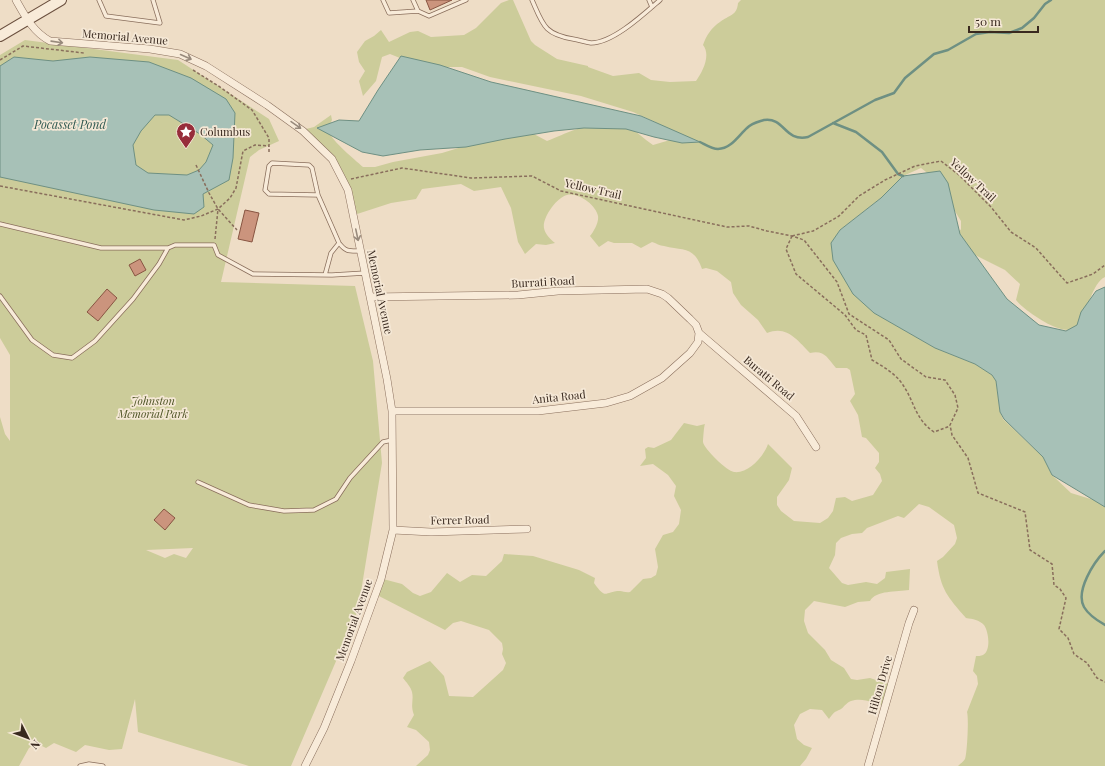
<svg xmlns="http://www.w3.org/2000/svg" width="1105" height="766" viewBox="0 0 1105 766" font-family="'Playfair Display',serif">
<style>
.green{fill:#cccc9a;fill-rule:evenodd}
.water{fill:#a7c1b7;stroke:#6e9083;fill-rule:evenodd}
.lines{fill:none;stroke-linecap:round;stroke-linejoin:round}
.stream{stroke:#6e9083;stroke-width:2.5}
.building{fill:#cb947d;stroke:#885542}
.lane-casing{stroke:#896e5c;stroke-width:5}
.street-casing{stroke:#896e5c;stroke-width:8}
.secondary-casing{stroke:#6b503f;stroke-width:12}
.path{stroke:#896e5c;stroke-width:1.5;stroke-dasharray:3 2;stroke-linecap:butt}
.lane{stroke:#f8ebd9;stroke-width:3.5}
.street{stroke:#f8ebd9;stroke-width:7}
.secondary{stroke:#f8ebd9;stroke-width:10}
.oneway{stroke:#988a7c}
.labels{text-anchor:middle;stroke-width:3.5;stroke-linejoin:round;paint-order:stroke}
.street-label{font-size:11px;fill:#39291f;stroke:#f5e8d6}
.poi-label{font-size:11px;fill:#39291f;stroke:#f5e8d6;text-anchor:start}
.park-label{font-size:11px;font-style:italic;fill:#4f5526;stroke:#f5e8d6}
.water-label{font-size:12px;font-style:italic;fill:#2f5951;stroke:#f5e8d6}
</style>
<rect width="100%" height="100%" fill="#eeddc6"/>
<path class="green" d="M509 0H513L531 41 535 45 557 59 588 66V67L613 76 639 73 651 80 670 82 696 81C703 71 711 55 703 45 706 36 712 27 720 22 729 15 737 16 738 3L741 0H1105V277C1092 283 1088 311 1080 322 1078 325 1076 327 1074 330 1068 330 1063 330 1058 328 1047 325 1023 309 1016 300L1020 284 1005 270 973 254 954 240 961 229V221L935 179 921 168 903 176 881 198 840 230 837 234 874 313 935 348 975 364 992 375 996 381 1000 412 1003 419 1043 457 1052 475 1071 493 1097 501 1105 506V766H958C960 764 963 762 965 759 967 755 969 718 967 712L978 684 977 676 973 671 976 656C978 656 981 656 983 655 991 651 989 632 984 625 979 620 973 619 966 618 947 596 941 590 937 561L943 557 955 544 957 538 954 525 929 507 919 504 904 518 898 516 867 528 862 533 852 534 841 538 836 543 835 555 829 568 842 583 848 585 866 582 877 584 885 578 886 572 910 569 909 590C897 592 876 590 870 601L858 602 845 607 814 601 805 610 804 621 808 633 825 650 831 660 844 668 851 679 857 680 870 678 891 685 885 706C875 703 862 697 851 701 846 703 844 707 841 709 833 713 835 711 829 719L822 710 810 709 800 714 794 725 797 739 804 745 812 748 806 759 800 766H416L428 755 430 750 429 742 416 730 407 727 414 715C410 704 414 701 412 692 411 687 406 682 403 678L407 672 430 661 444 676 449 696 473 697 503 670 506 663 502 654 503 649 502 643 489 630 461 621 453 623 445 630 377 595 383 579 402 584 413 593 420 596 431 592 447 573 460 582 472 575 486 576 502 561 504 554 533 556 579 570 595 578 594 583C607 601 604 591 620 591 623 591 626 593 630 592L643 579 651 578 656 575 658 567 655 549 663 535 673 532 679 524 681 510 674 496 676 486 668 475 653 464 640 466 646 458 645 449 648 447 654 448 671 440 684 423 697 426 705 424C704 425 703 440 703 442 704 449 727 471 734 472 748 474 764 456 768 444L792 468 789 480 777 497V505L781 511 794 521 820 523 828 518 833 511 836 498 845 497 852 501 873 495 882 481 880 474 875 468 879 462V453L866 438 862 437 858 415 850 401 855 394 850 370 847 368H836C827 358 825 350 810 353 797 340 787 325 767 333L758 320 741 305 733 293 731 282 717 271 706 268 702 269C694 246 684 251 664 246 660 246 656 243 652 242L641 248 632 243H614L608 241 599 247 590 236C594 231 599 222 598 216 596 205 578 192 567 195 557 197 542 218 544 228 545 234 550 239 555 243L546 245 536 244 525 254 518 242 511 208 501 187 474 191 461 184 422 189 416 199 391 203 354 215 349 194 333 163 302 130 314 127 331 115 332 120C330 124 328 128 329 132 333 142 354 159 363 167H375L393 162 442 153 508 133H532L547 141C569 132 600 117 625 125 633 128 645 140 653 145L677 138 655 122 633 112 581 96 490 77 462 67H432L410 62 390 54 382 57 376 81 363 96 359 81 365 71 359 62 357 52 365 41 374 36 381 30 389 42 410 32 418 31 431 37 464 35 476 28 501 3Z
M25 40 178 60 269 119 279 141 259 150 250 157 221 282 355 286 373 361 382 463 358 610 291 766H249L138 732 135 699 122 749 109 750 85 745 76 752 54 743 46 748 36 743 29 748 19 766H0V417L5 434 10 441V355L0 338V55ZM193 548 186 558 174 554 165 558 146 550Z"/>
<path class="water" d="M401 56 440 65 491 82 641 116 700 142 682 143 654 137 626 129 584 128 554 131 505 139 466 147 420 150 383 156 362 152 317 128 339 120 359 121 378 90Z
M14 57 53 61 90 57 149 62 191 78 226 99 235 113 233 158 229 180 203 194 204 207 194 214 154 210 0 177V66ZM155 115H169L200 134 213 145 206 162 199 170 187 175 148 173 136 165 133 145 141 131Z
M940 171 948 183 960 234 1007 299 1039 325 1066 331 1077 325 1081 312 1096 291 1105 287V507L1052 475 1043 457 1004 419 1000 412 996 381 992 375 975 364 935 348 874 313 853 294 833 260 831 243 840 230 881 198 903 176Z"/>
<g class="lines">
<path class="stream" d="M833 123 856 132 882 152 898 174 903 176
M700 142C706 145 712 149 718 149 731 149 739 135 747 128 752 123 758 122 764 120 785 117 784 142 808 137L875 100 894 93 905 78 934 54 948 50 976 34 990 32 1009 33 1022 28 1034 18 1045 4 1051 0
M1105 551C1094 562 1075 591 1084 607 1088 614 1098 621 1105 625"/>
</g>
<path class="building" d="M426 0H452L430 10Z
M245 210 259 213 252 242 238 239Z
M140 259 146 270 135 276 129 265Z
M107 289 117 298 98 321 87 312Z
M164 509 175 518 165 530 154 520Z"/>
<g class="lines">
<g class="lane-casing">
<path id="lane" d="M99 0 106 16 160 23 153 0
M383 0 389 13 418 11 413 0
M532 0C543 25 544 34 573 39 579 40 585 42 591 43 613 43 644 14 660 0
M649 0 652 7
M418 11 429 16 466 0
M318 195 269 194 265 190 269 166 272 163 309 165 312 168 318 195 339 243C346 252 349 251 360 251
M0 224 101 248H168L175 245H214L218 255 253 274 332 275 365 273
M325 275 331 253 339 243
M0 296 32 340 53 355 72 358 95 341 133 299 159 264 168 248
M198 482 249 505 284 511 314 510 336 499 350 478 383 442 392 440
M80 766 89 764 103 766"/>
</g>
<g class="street-casing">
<path id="street" d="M16 0C25 16 33 32 50 41L150 49 180 54 206 66 267 105 303 131 332 159 348 190 387 379 392 411 393 530 381 579 351 661 324 728 305 766
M370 297 518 295 558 291 647 289 662 294 668 298 690 319 696 325 699 333 698 342 690 353 662 378 630 396 606 403 538 411H392
M699 333 796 416 816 447
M393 530 431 532 527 529
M868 766 909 623 914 610"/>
</g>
<g class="secondary-casing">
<path id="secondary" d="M0 36 61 0"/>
</g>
<path class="path" d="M0 60 23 46 84 53
M193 70 220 87 252 110 269 138V154
M196 165 209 193 218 209 237 230
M351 179 402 168 471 178 532 176 561 191 727 227 749 226 767 231 792 236 804 240 837 282 849 314 889 340 901 359 926 377 945 380 955 395 958 408 950 425 952 435 968 458 978 493 1025 512 1030 550 1052 564 1054 585 1060 589 1066 598 1059 629 1068 638 1074 654 1087 663 1097 678 1105 682
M0 186 184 220 201 216 218 209 230 198 236 188 243 151 255 145 269 146
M792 236 813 231 839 216 859 196 885 180 915 166 941 161 959 175 991 207 1011 232 1036 248 1067 283 1093 274 1105 265
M792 236 786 249 796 274 845 315 856 330 866 335 872 360C884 367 896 374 903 385 915 403 915 419 934 432L950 426
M215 239 218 209"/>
<use href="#lane" class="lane"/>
<use href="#street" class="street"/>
<use href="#secondary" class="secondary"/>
</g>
<defs><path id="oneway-shaft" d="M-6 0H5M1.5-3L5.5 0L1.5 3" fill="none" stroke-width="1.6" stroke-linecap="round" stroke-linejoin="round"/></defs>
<g class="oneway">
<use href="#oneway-shaft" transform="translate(57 42) rotate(8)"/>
<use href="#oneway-shaft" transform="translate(186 57) rotate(24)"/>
<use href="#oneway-shaft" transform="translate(296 125) rotate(35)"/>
<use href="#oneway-shaft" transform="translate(357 235) rotate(78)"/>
</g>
<defs>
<g id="sight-pin" transform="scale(1)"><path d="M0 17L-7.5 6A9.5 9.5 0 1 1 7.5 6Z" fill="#972d3b" stroke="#f5e8d6"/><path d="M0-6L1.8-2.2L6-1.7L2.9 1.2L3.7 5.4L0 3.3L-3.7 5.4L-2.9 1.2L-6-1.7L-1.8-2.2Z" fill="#fff"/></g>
</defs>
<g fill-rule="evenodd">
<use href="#sight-pin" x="186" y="132"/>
</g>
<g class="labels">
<g class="street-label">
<text transform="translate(125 37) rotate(5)" y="4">Memorial Avenue</text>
<text transform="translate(973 180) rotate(43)" y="4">Yellow Trail</text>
<text transform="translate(593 189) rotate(13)" y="4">Yellow Trail</text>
<text transform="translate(543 282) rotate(-3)" y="4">Burrati Road</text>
<text transform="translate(380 292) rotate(78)" y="4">Memorial Avenue</text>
<text transform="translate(769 378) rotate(40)" y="4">Buratti Road</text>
<text transform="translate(559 397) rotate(-6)" y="4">Anita Road</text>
<text transform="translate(460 520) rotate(-1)" y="4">Ferrer Road</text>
<text transform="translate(354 620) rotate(-70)" y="4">Memorial Avenue</text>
<text transform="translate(880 685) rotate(-74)" y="4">Hilton Drive</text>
</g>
<g class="poi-label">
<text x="200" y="136">Columbus</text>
</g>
<g class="park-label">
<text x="153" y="405">Johnston<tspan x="153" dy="13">Memorial Park</tspan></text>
</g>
<g class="water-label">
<text x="70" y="129">Pocasset Pond</text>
</g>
</g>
<g transform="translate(28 738) rotate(132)" stroke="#f5e8d6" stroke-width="3" paint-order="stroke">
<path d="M0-3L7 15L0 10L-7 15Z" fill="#39291f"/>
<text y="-6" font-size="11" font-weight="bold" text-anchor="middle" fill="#39291f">N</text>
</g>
<path d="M969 26v6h69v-6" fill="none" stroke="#39291f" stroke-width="2"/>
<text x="975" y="26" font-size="12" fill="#39291f" stroke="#f5e8d6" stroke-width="3" paint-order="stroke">50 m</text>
</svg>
